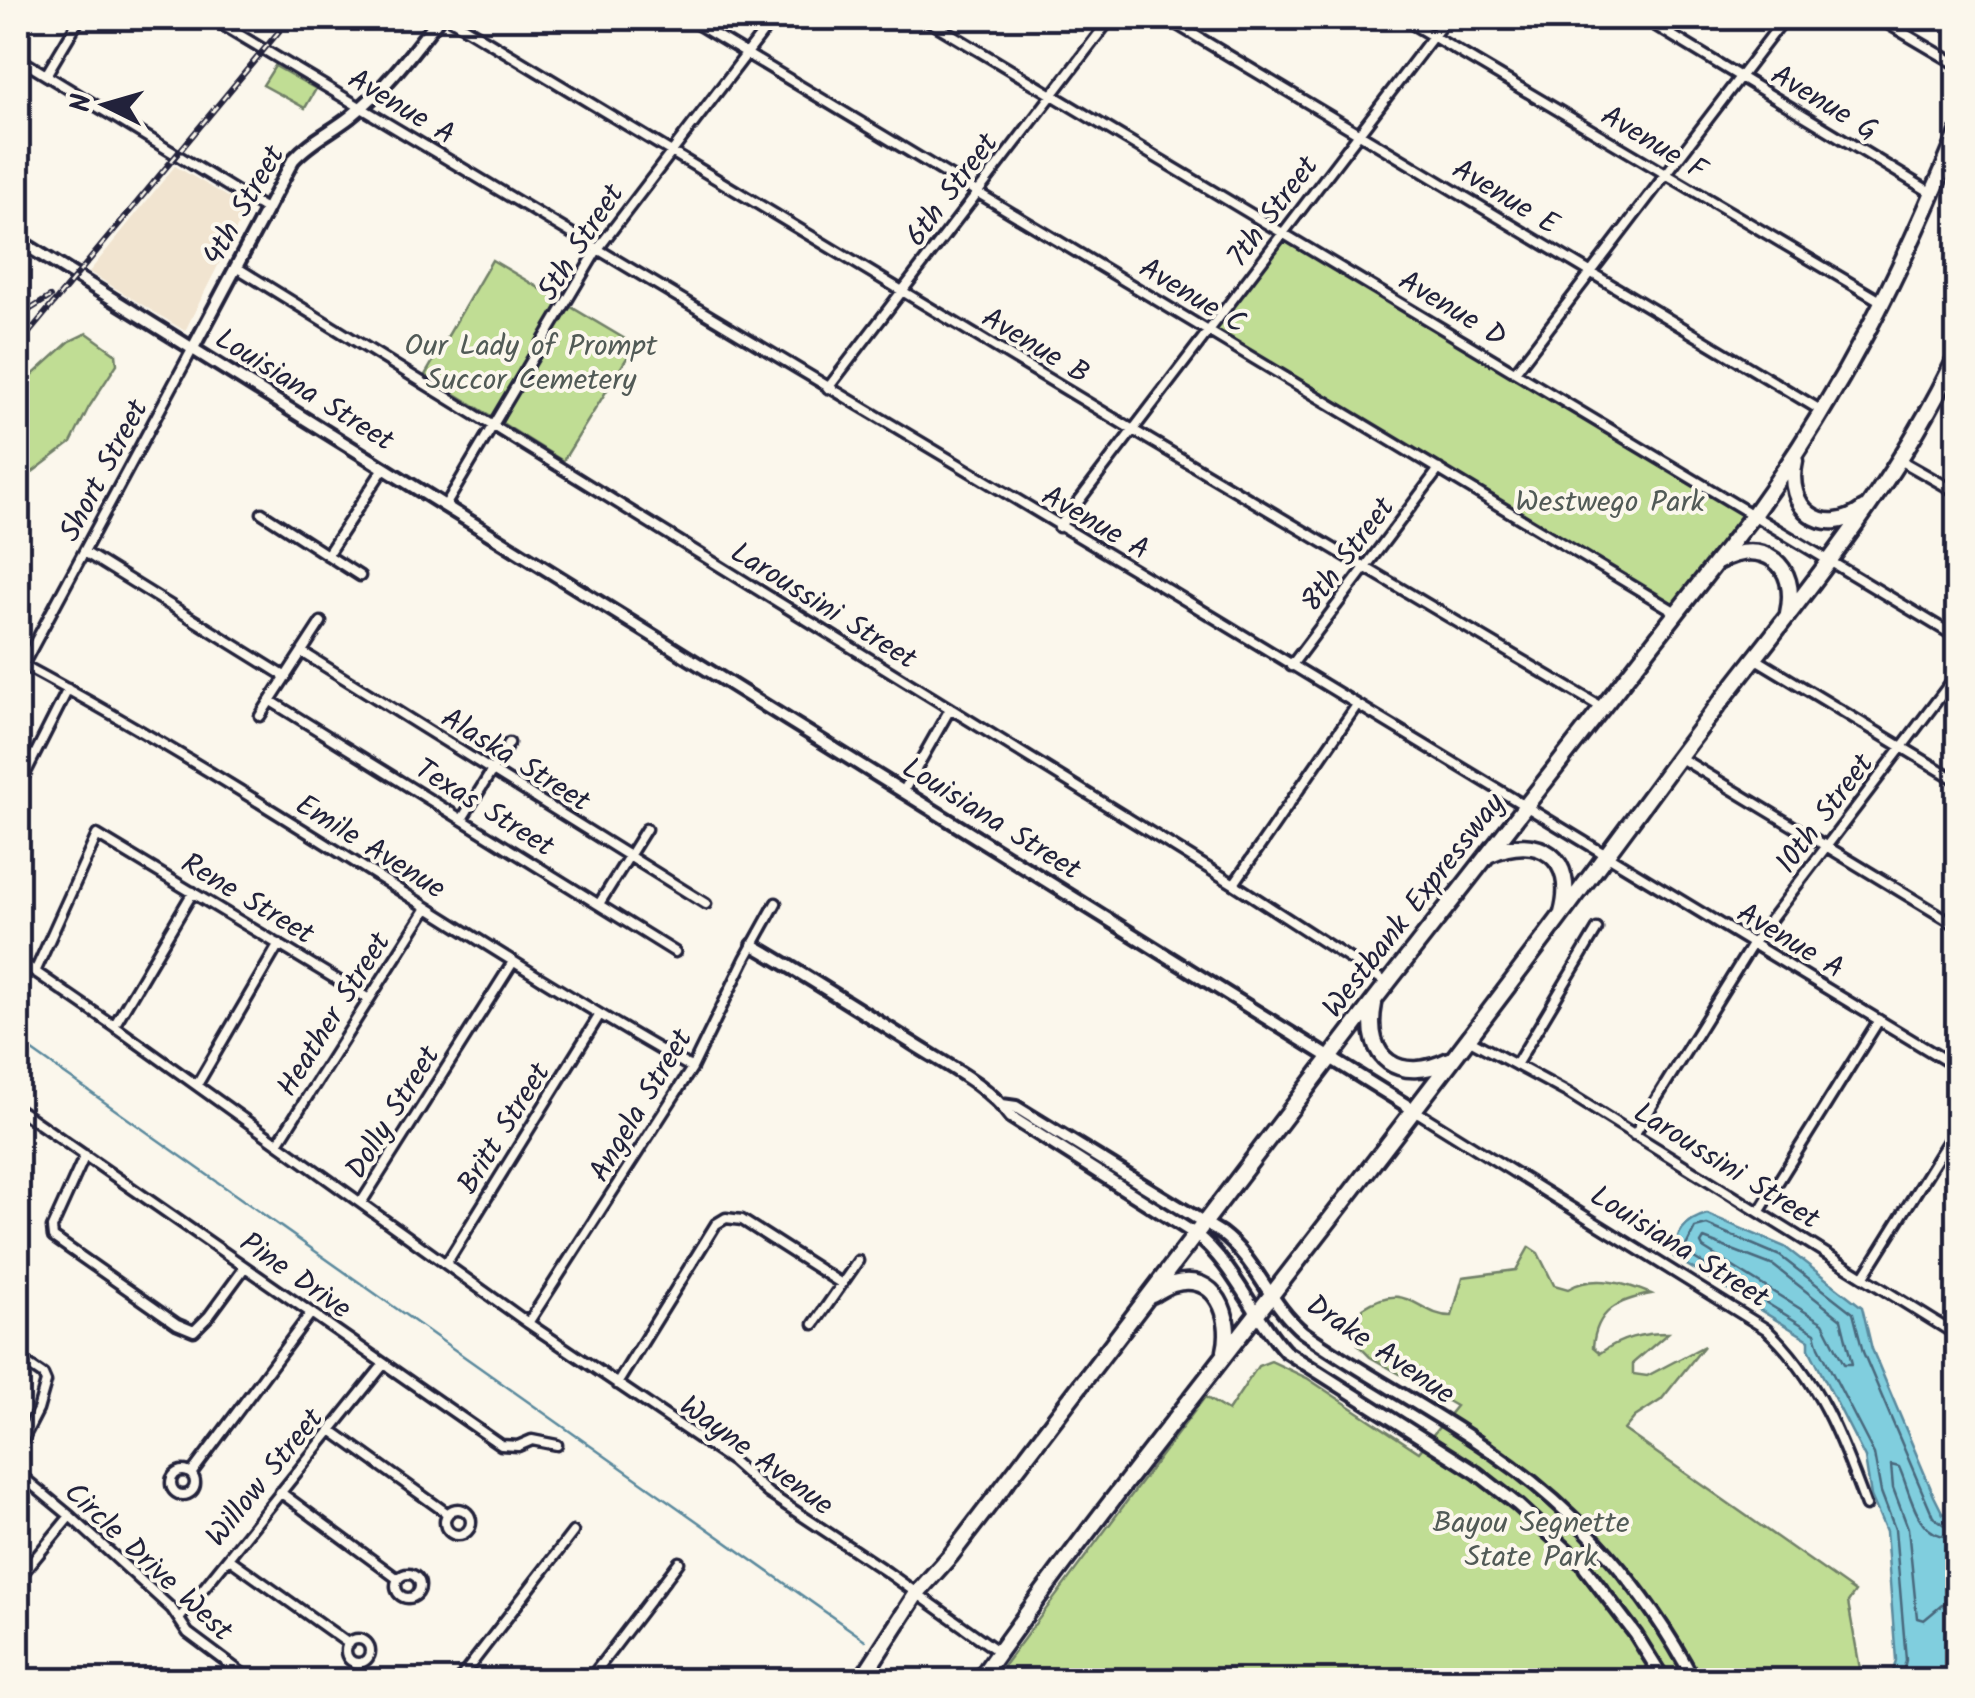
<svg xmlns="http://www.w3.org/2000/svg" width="1975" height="1698" viewBox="0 0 1975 1698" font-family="Kalam,sans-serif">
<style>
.built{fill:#f1e4d0}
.green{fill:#c0dd94;stroke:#718068;stroke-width:2.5}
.water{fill:#80cede;stroke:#5a899d;stroke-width:2.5}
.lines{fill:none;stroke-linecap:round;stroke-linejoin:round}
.shore{stroke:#48677c;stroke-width:2.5}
.stream{stroke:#5a899d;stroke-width:2.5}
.street-casing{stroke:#22223b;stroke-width:15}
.secondary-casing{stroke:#22223b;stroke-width:18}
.highway-casing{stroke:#22223b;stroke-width:21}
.street{stroke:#fbf7ec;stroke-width:8}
.secondary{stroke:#fbf7ec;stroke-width:10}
.highway{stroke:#fbf7ec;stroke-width:14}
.rail-casing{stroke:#22223b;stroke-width:6}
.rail{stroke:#fbf7ec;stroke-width:2.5;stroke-dasharray:8;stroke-linecap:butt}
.labels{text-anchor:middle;stroke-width:8;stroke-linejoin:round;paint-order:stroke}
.street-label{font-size:30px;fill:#22223b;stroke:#fbf7ec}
.park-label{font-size:30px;fill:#515a56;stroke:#fbf7ec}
</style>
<rect width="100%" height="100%" fill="#fbf7ec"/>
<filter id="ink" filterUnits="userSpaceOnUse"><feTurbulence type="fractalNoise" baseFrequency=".01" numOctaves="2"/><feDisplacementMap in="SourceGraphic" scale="20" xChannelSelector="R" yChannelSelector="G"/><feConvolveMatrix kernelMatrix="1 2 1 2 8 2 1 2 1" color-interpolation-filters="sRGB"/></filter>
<g filter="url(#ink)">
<path class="built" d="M175 166 247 208 185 331 89 272Z"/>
<path class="green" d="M275 66 316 89 305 108 263 85Z
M1283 233 1753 515 1676 612 1209 331Z
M492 260 635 345 563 461 425 375Z
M87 333 116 354 117 364 89 407 71 443 18 483V388L70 341Z
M1529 1247 1538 1253 1554 1285 1568 1289C1594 1274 1625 1283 1651 1294 1619 1300 1596 1310 1593 1347L1600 1353C1621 1338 1642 1333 1668 1333L1633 1363V1374L1647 1376 1704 1346 1661 1400 1635 1417 1624 1430 1855 1592 1848 1602 1862 1680H993L1205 1397 1228 1411 1258 1366 1271 1361 1307 1378 1419 1452 1456 1406 1370 1357 1358 1345 1363 1308C1408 1278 1419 1317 1452 1316L1463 1277 1516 1270Z"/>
<path class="water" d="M1707 1214 1785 1247 1862 1307 1872 1349 1934 1496 1943 1514 1957 1512V1634L1949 1627 1945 1629 1957 1642V1680H1891L1896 1660 1886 1531 1871 1496 1865 1458 1809 1349V1340L1674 1257C1675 1234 1684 1220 1707 1214Z"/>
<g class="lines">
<path class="shore" d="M1704 1239 1774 1266 1841 1319 1852 1364H1844L1823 1323 1703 1248 1701 1244Z
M1958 1536C1916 1543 1912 1495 1899 1467L1891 1465 1893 1488 1908 1528 1917 1618 1924 1620 1942 1605 1958 1606
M1901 1680 1906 1660 1895 1529 1881 1492 1874 1454 1819 1347 1815 1333 1686 1253 1685 1248 1695 1228 1707 1225 1780 1256 1853 1313 1863 1352 1933 1517 1944 1525 1958 1523"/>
<path class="stream" d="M18 1041 865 1640"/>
<g class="street-casing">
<path id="street" d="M211 18 1175 594 1958 1068
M449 18 1133 430 1601 707
M687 18 1676 612
M924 18 1958 638
M1166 18 1822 411
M1402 18 1884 303
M1643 18 1932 193
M1878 18 1958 65
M18 58 267 210
M46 75 80 18
M236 267 1234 884 1387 983
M193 348 23 665C253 788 466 940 692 1068
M1515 372 1785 18
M828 388 1111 18
M1900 460 1958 493
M445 506 597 250 774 18
M262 513 360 576
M1059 527 1447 18
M86 553 286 677
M327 555 384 468
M302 652 706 904
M1756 659 1958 781
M1291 666 1439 469
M271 701 675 952
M260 716 321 622
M1679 757 1958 926
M18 788 68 689
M903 792 950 709
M462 819 509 743
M1234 884 1357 705
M599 904 646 829
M18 960 114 1026 528 1323 732 1461 768 1493 887 1572 999 1652
M35 972 97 835 369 999
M114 1026 193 892
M1468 1039 1568 1093 1958 1336
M1516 1065 1597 929
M197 1085 279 944
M18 1109 501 1445 518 1446 532 1440 557 1445
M1414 1110 1766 1329C1818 1377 1842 1440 1866 1506
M1634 1135 1753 943 1958 673
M278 1143 427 908
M85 1155 52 1228 53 1237 177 1324 194 1331 209 1316 245 1267
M361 1203 513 962
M1760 1211 1879 1020
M446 1264 599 1016
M1864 1276 1958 1125
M528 1323 692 1068 745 959 776 903
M814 1324 858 1261
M18 1358 43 1375 46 1382 38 1410 18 1449
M617 1384 716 1224 726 1218 742 1220 842 1284
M331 1430 448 1514
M171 1483a12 12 0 1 1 24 0a12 12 0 1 1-24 0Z
M18 1473 70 1516 172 1609 188 1633 251 1680
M191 1474 311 1313
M280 1492 398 1579
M445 1522a13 13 0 1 1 26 0a13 13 0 1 1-26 0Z
M228 1558 349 1644
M396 1586a12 12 0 1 1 24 0a12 12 0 1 1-24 0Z
M18 1579 70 1516
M179 1619 384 1364
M346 1651a12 12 0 1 1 24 0a12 12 0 1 1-24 0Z
M459 1680 573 1532
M589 1680 679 1562"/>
</g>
<g class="secondary-casing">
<path id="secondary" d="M18 240 1414 1110
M193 348 293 160C310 141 331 132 350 117 385 89 412 53 439 18
M753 945C807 976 859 1010 912 1043 946 1065 987 1084 1011 1117L1195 1234C1234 1264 1252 1315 1285 1351L1477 1473 1518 1505 1580 1562
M1002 1105 1016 1107 1221 1233C1257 1260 1269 1304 1303 1332 1364 1375 1431 1409 1492 1452 1577 1510 1646 1589 1694 1680
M1585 1568 1636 1635 1664 1680"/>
</g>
<g class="highway-casing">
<path id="highway" d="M1795 461C1784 508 1823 540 1864 509
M1719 561C1763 537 1799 565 1788 613
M1490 854C1539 832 1577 858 1562 913
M1374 1004C1363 1060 1400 1084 1449 1060
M1152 1295C1159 1291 1166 1286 1173 1284 1217 1271 1233 1318 1225 1351
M861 1680 917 1593 951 1555 1375 999 1753 515C1843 391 1900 275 1958 133
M979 1680C1056 1570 1141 1463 1224 1356 1377 1160 1528 962 1675 762 1774 628 1887 505 1958 353"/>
</g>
<use href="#street" class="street"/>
<use href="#secondary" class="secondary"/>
<use href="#highway" class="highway"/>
<g class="rail-casing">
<path id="rail" d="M18 317 50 297
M18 346 290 18"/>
</g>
<use href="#rail" class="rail"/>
</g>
</g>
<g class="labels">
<g class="street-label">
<text transform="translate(1825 102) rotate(31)" y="10">Avenue G</text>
<text transform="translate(402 106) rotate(31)" y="10">Avenue A</text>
<text transform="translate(1654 142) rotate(31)" y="10">Avenue F</text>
<text transform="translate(951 189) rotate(-53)" y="10">6th Street</text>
<text transform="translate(1506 196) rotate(31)" y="10">Avenue E</text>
<text transform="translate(243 205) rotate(-60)" y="10">4th Street</text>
<text transform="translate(1272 211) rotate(-53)" y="10">7th Street</text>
<text transform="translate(580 242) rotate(-57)" y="10">5th Street</text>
<text transform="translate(1193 295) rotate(31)" y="10">Avenue C</text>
<text transform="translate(1453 308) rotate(31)" y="10">Avenue D</text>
<text transform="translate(1036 345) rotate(31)" y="10">Avenue B</text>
<text transform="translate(305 389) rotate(32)" y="10">Louisiana Street</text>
<text transform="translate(103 470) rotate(-62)" y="10">Short Street</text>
<text transform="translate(1096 522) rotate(30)" y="10">Avenue A</text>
<text transform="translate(1347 554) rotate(-53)" y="10">8th Street</text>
<text transform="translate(824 605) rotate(32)" y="10">Laroussini Street</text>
<text transform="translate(516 759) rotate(32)" y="10">Alaska Street</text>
<text transform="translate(485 807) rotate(32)" y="10">Texas Street</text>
<text transform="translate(1824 813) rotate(-53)" y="10">10th Street</text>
<text transform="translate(992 818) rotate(32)" y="10">Louisiana Street</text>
<text transform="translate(371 846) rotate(32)" y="10">Emile Avenue</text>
<text transform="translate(248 898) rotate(31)" y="10">Rene Street</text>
<text transform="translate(1413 905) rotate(-52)" y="10">Westbank Expressway</text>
<text transform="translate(1791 940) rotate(31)" y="10">Avenue A</text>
<text transform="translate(333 1014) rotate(-58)" y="10">Heather Street</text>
<text transform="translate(640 1105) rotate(-59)" y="10">Angela Street</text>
<text transform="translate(392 1112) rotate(-58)" y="10">Dolly Street</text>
<text transform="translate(503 1128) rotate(-58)" y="10">Britt Street</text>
<text transform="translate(1727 1165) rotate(32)" y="10">Laroussini Street</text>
<text transform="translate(1680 1246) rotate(32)" y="10">Louisiana Street</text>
<text transform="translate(296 1275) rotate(35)" y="10">Pine Drive</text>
<text transform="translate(1381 1349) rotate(34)" y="10">Drake Avenue</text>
<text transform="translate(757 1455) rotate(36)" y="10">Wayne Avenue</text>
<text transform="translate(264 1477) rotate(-51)" y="10">Willow Street</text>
<text transform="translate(149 1561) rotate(43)" y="10">Circle Drive West</text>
</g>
<g class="park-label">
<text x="531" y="355">Our Lady of Prompt<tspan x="531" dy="34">Succor Cemetery</tspan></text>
<text x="1610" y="511">Westwego Park</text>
<text x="1531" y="1532">Bayou Segnette<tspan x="1531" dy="34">State Park</tspan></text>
</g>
</g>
<rect width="1975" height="1698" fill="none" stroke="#fbf7ec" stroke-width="60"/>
<rect x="30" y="30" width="1915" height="1638" fill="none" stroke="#22223b" stroke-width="4" filter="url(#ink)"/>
<g transform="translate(105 105) rotate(275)" stroke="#fbf7ec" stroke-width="8" paint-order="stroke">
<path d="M0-8L18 38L0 25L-18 38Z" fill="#22223b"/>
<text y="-15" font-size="28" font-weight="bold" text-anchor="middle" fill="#22223b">N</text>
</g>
</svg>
